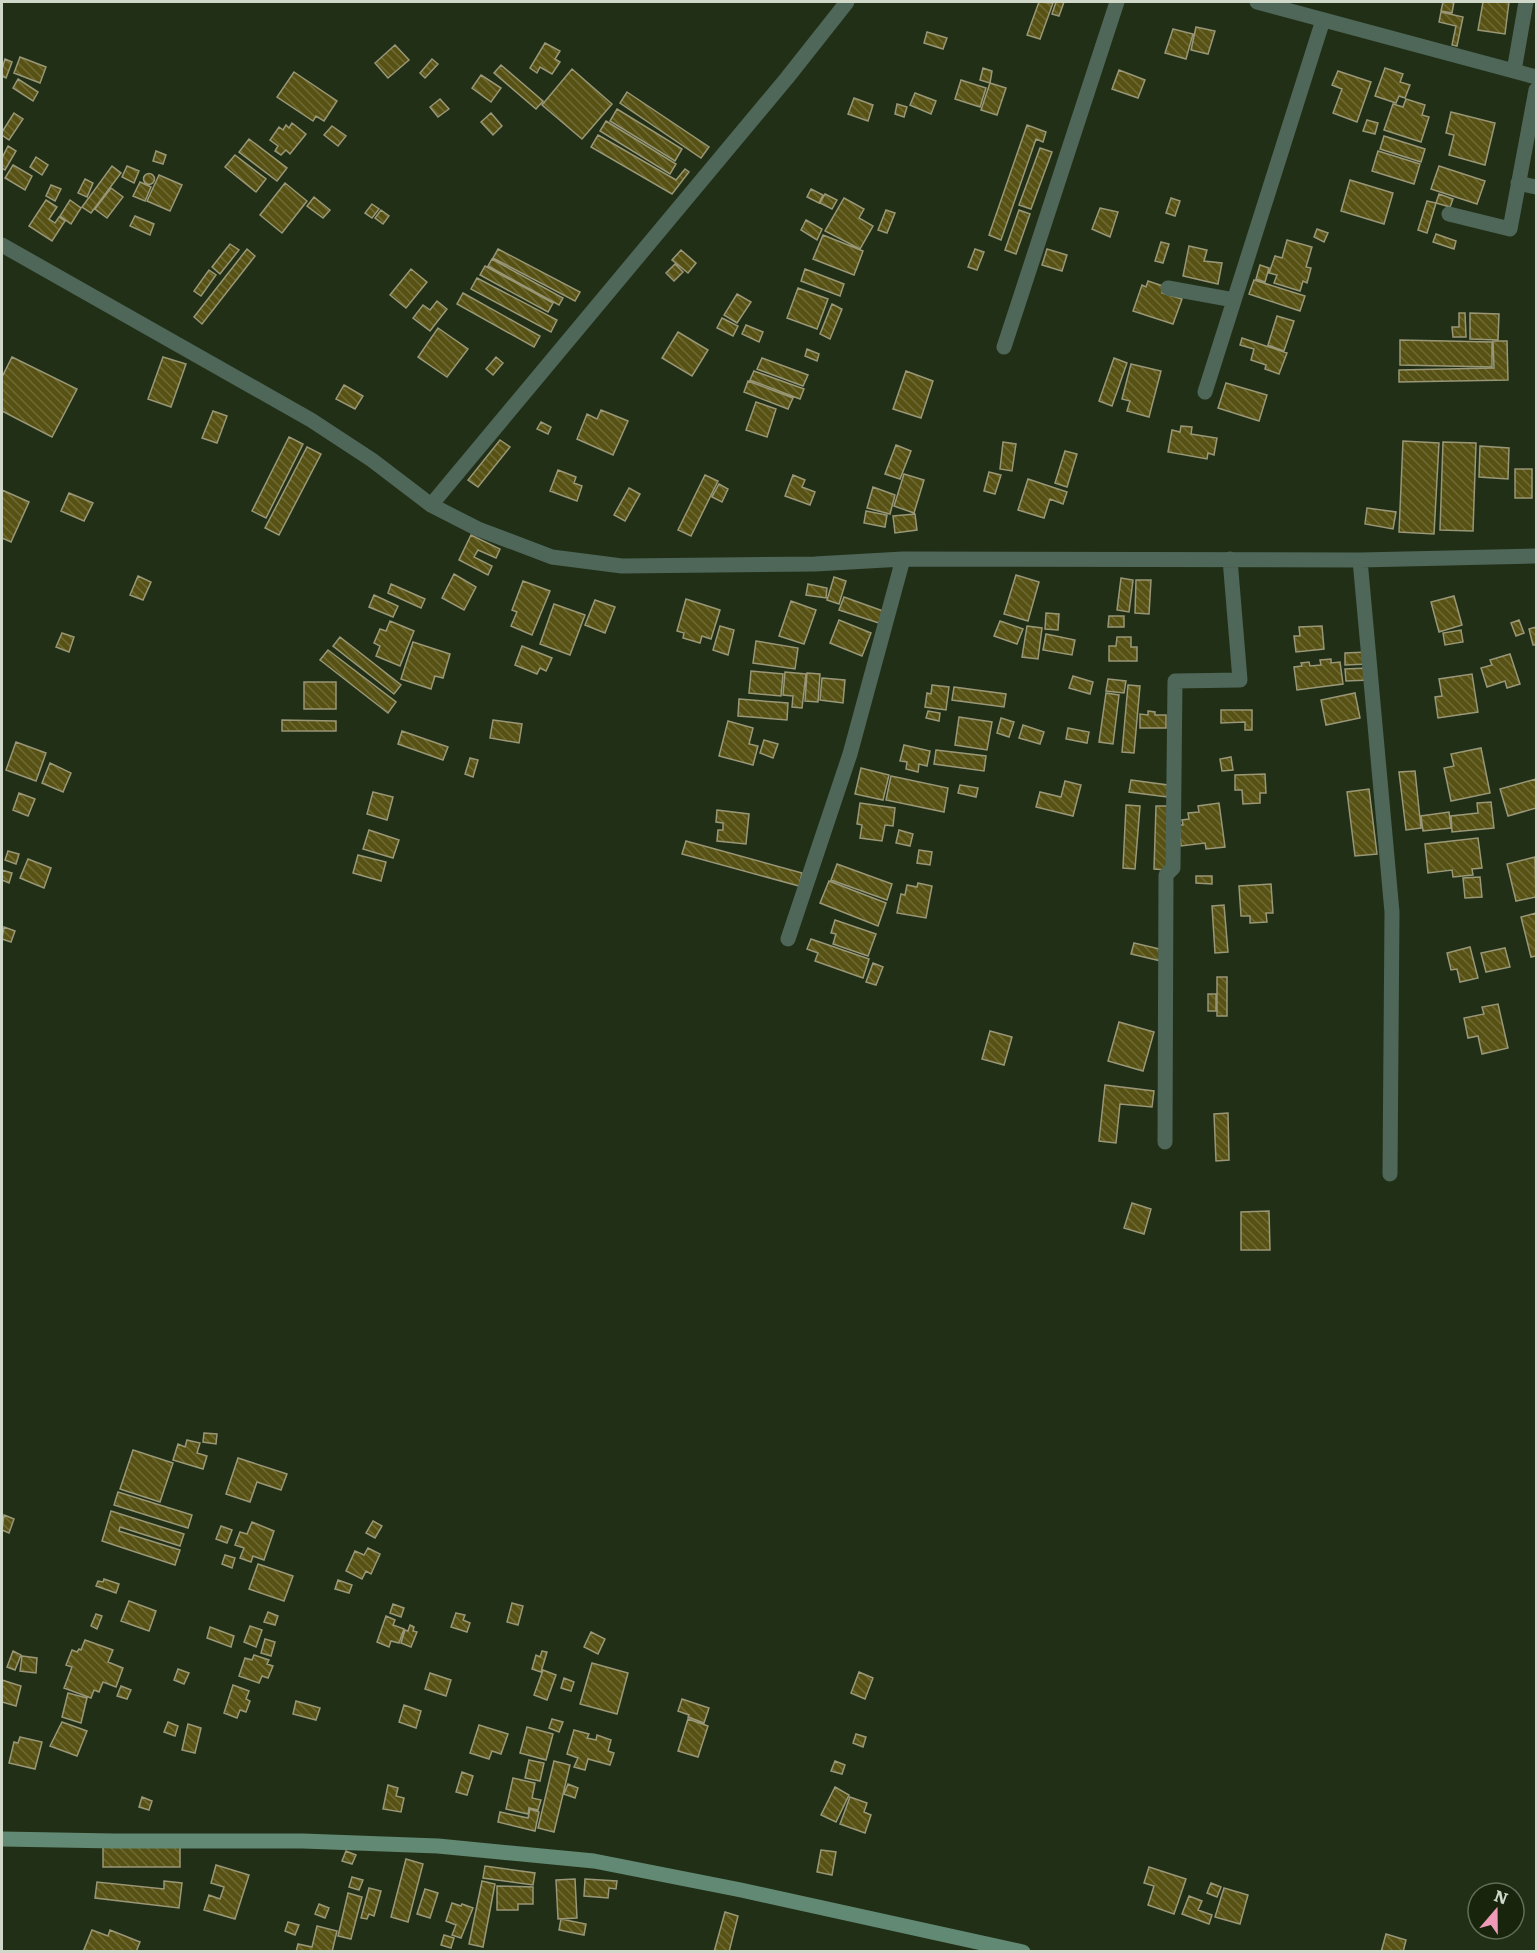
<svg xmlns="http://www.w3.org/2000/svg" width="1538" height="1953" viewBox="0 0 1538 1953" font-family="Literata,serif">
<style>
.building{fill:url(#building-back-hatch);stroke:#999777;stroke-width:1.5}
.lines{fill:none;stroke-linecap:round;stroke-linejoin:round}
.street{stroke:#4f6759;stroke-width:15}
.secondary{stroke:#628973;stroke-width:15}
</style>
<defs>
<pattern id="building-back-hatch" width="6" height="6" patternUnits="userSpaceOnUse" patternTransform="scale(1.5)"><rect width="6" height="6" fill="#575214"/><path d="M-1 5l2 2M0 0l6 6M5-1l2 2" fill="none" stroke="#6e6a35"/></pattern>
</defs>
<rect width="100%" height="100%" fill="#212f16"/>
<path class="building" d="M1039 2 1053 3 1040 39 1027 35Z
M1056 2H1064L1059 16 1052 14Z
M1443 2H1454L1452 13 1441 11Z
M1483 2H1509L1505 34 1478 30Z
M1441 12 1463 17 1457 46 1452 45 1456 26 1439 22Z
M1196 27 1215 31 1208 54 1191 50Z
M1173 29 1193 34 1186 59 1165 53Z
M927 32 947 38 943 49 924 43Z
M545 43 560 51 555 59 560 62 552 74 540 67 537 73 530 68Z
M395 45 409 60 388 78 375 63Z
M20 57 46 67 40 83 14 73Z
M5 59 12 62 6 78 2 76V69Z
M432 59 438 64 425 78 420 73Z
M501 65 543 101 536 109 494 73Z
M983 68 992 71 990 83 980 80Z
M1385 68 1403 74 1400 82 1410 85 1405 98 1399 96 1396 103 1375 96Z
M572 69 612 104 582 139 542 105Z
M1119 70 1145 80 1138 98 1112 89Z
M1338 71 1371 82 1357 122 1333 113 1342 89 1332 85Z
M294 72 337 101 324 121 316 116 313 121 277 97Z
M481 75 501 88 491 102 472 88Z
M18 79 38 92 33 101 13 88Z
M961 80 986 88 980 107 955 99Z
M990 83 1006 88 997 115 981 110Z
M627 92 709 147 701 158 620 103Z
M915 93 936 101 931 114 910 105Z
M854 98 873 105 868 121 848 114Z
M440 99 449 109 438 117 430 107Z
M1406 99 1425 105 1422 115 1429 117 1421 142 1384 130 1393 104 1403 107Z
M897 104 907 107 904 117 895 114Z
M617 109 682 149 675 161 610 121Z
M1451 112 1495 123 1485 165 1449 155 1454 135 1446 133Z
M14 113 23 119 9 140 2 135V132Z
M491 113 502 126 493 135 481 122Z
M1367 120 1378 123 1375 134 1363 131Z
M606 121 676 164 670 174 600 131Z
M292 123 306 134 290 154 286 150 281 155 275 151 278 146 270 140 279 127 283 130 286 125 289 128Z
M1027 125 1046 132 1043 142 1036 139 1001 240 989 235Z
M332 126 346 136 338 146 324 135Z
M598 135 676 180 685 169 689 172 672 194 591 147Z
M1384 136 1425 149 1421 162 1380 149Z
M249 139 287 168 277 181 239 152Z
M8 146 16 151 5 170 2 168V158Z
M1040 148 1052 152 1031 209 1019 205Z
M156 151 166 155 163 164 153 161Z
M1378 151 1420 164 1414 184 1372 171Z
M235 155 266 179 256 192 225 167Z
M36 157 48 165 42 175 30 167Z
M13 165 32 176 25 190 5 178Z
M112 166 121 173 91 213 82 207Z
M127 166 139 171 134 183 122 177Z
M1439 166 1485 181 1477 204 1431 189Z
M143.5 179a5.5 5.5 0 1 1 11 0a5.5 5.5 0 1 1-11 0Z
M159 175 182 185 170 211 147 201Z
M85 179 93 183 87 197 78 193Z
M1350 180 1393 193 1384 224 1341 211Z
M140 182 151 187 145 201 133 196Z
M285 183 307 201 282 233 260 215Z
M51 185 61 189 55 201 46 196Z
M111 188 123 197 107 218 95 209Z
M811 189 823 195 819 203 807 197Z
M825 194 837 200 832 209 820 203Z
M1439 194 1453 199 1450 207 1436 203Z
M314 197 330 210 323 218 307 206Z
M844 198 864 209 859 218 873 226 860 249 825 231Z
M1171 198 1180 201 1175 216 1166 213Z
M46 200 57 207 49 219 55 223 59 217 65 221 52 241 29 226Z
M70 200 81 208 71 224 60 216Z
M1427 201 1436 203 1427 233 1418 230Z
M372 204 379 209 372 218 365 213Z
M1100 208 1118 212 1110 237 1092 229Z
M381 210 389 216 383 224 375 218Z
M886 210 895 213 887 233 878 230Z
M1019 210 1030 214 1016 254 1005 250Z
M135 216 154 224 150 235 130 226Z
M806 220 822 229 817 240 801 230Z
M1317 229 1328 233 1324 242 1314 237Z
M1436 234 1456 241 1454 249 1433 242Z
M823 235 863 251 854 275 813 259Z
M1287 240 1312 247 1306 267 1311 268 1307 283 1303 281 1300 291 1274 283 1277 275 1269 273 1275 256 1282 258Z
M1161 242 1169 244 1163 263 1155 261Z
M230 244 239 250 220 274 212 267Z
M1189 246 1207 250 1204 261 1222 263 1218 284 1183 276Z
M247 249 255 256 202 324 194 317Z
M498 249 580 292 575 301 493 258Z
M975 249 984 252 977 270 968 267Z
M1047 249 1067 255 1062 271 1042 265Z
M681 250 696 263 688 273 672 260Z
M492 259 563 298 559 305 488 266Z
M675 264 683 272 674 281 666 273Z
M1260 265 1269 268 1265 282 1256 279Z
M485 266 553 303 548 312 480 275Z
M411 269 427 282 406 308 390 295Z
M805 269 844 284 840 296 801 281Z
M209 270 216 275 201 296 194 291Z
M477 278 557 320 551 332 471 289Z
M1254 280 1305 296 1300 311 1249 294Z
M1148 281 1163 286 1162 293 1182 299 1173 324 1133 311 1142 285 1146 287Z
M798 288 828 299 817 329 787 318Z
M463 293 540 336 534 347 457 304Z
M737 294 751 302 737 323 724 315Z
M437 301 447 309 430 331 413 318 423 305 430 310Z
M832 304 842 309 830 339 820 334Z
M1459 313H1465L1466 337H1453L1452 327H1459Z
M1470 313 1499 314 1498 340 1470 339Z
M1277 316 1294 321 1284 351 1268 345Z
M722 318 738 326 733 336 717 328Z
M746 325 763 332 759 342 742 334Z
M438 328 468 349 447 377 418 357Z
M678 332 708 350 692 376 662 358Z
M1242 338 1287 353 1279 374 1265 369 1266 365 1251 360 1254 349 1240 345Z
M1400 340 1492 342V367L1400 365Z
M1493 341H1507L1508 380 1399 382V370L1494 368Z
M807 349 819 354 817 361 805 356Z
M12 357 77 389 52 437 2 411V377Z
M163 357 186 364 171 407 148 399Z
M496 357 503 363 493 375 486 369Z
M762 358 808 375 803 386 757 369Z
M1114 358 1127 363 1112 406 1099 401Z
M1131 364 1161 371 1149 417 1127 411 1130 401 1122 399Z
M754 371 804 389 800 399 750 380Z
M906 371 933 381 921 418 893 409Z
M748 381 793 398 788 409 744 392Z
M1226 383 1267 395 1259 421 1218 408Z
M344 385 363 396 355 409 336 399Z
M756 402 776 409 767 437 746 430Z
M601 410 628 421 613 455 577 439 587 414 597 419Z
M213 411 227 416 217 443 202 438Z
M541 422 551 427 548 434 537 429Z
M1181 426 1192 427 1191 434 1217 438 1214 455 1208 453 1207 459 1168 452 1172 430 1180 432Z
M289 437 303 444 266 518 252 511Z
M500 440 510 447 478 487 468 480Z
M1403 441 1439 443 1434 534 1399 532Z
M1003 442 1016 444 1012 471 1000 469Z
M1443 442 1476 443 1473 531 1440 530Z
M896 445 911 451 900 479 885 474Z
M1480 446 1509 448 1508 479 1479 477Z
M307 447 321 454 279 535 265 528Z
M1065 451 1077 454 1067 487 1055 483Z
M1515 469H1532V498H1515Z
M558 470 576 477 574 483 582 486 577 501 550 491Z
M989 472 1001 475 995 494 984 491Z
M904 474 924 480 914 513 894 506Z
M705 475 718 481 691 536 678 530Z
M793 475 805 480 802 487 815 492 810 505 785 496Z
M1028 479 1067 492 1063 504 1050 499 1044 518 1018 510Z
M719 484 728 489 722 502 712 497Z
M873 487 895 495 890 514 867 508Z
M629 488 640 494 625 521 614 515Z
M2 490 29 502 11 542 2 538Z
M69 493 93 503 84 521 61 511Z
M1367 508 1396 512 1393 529 1365 524Z
M866 511 887 515 885 527 864 523Z
M915 514 917 530 895 533 893 516Z
M471 535 500 549 496 558 478 550 474 557 492 566 488 575 459 560Z
M454 574 476 587 464 610 442 598Z
M1016 575 1039 582 1028 621 1004 614Z
M138 576 151 582 143 600 130 595Z
M834 577 846 581 839 604 827 600Z
M1121 578 1133 580 1129 612 1117 610Z
M1136 580H1151L1149 614 1135 613Z
M523 581 550 591 532 635 511 626 517 612 512 610Z
M391 584 425 599 421 608 388 593Z
M808 584 827 588 826 598 806 595Z
M374 595 398 606 393 617 369 607Z
M1454 596 1462 625 1439 632 1431 602Z
M844 597 883 611 879 623 839 610Z
M686 599 720 610 711 639 702 636 700 643 683 638 684 633 677 631Z
M595 600 615 607 605 633 585 625Z
M791 601 816 610 804 644 779 636Z
M554 604 585 615 570 655 540 644Z
M1046 613 1059 614 1058 630 1045 629Z
M1109 616H1124V627H1108Z
M839 620 871 633 862 656 830 643Z
M1519 620 1524 633 1516 636 1511 623Z
M390 621 414 631 400 666 376 656 380 646 374 643 380 629 386 631Z
M1000 621 1023 629 1017 644 994 636Z
M720 626 734 630 728 655 713 650Z
M1027 626 1042 628 1038 659 1022 657Z
M1322 626 1324 649 1296 652 1294 636H1300L1299 627Z
M1536 627V645H1533L1529 629Z
M1461 630 1463 642 1445 645 1443 633Z
M62 633 74 637 69 652 56 647Z
M1046 634 1075 640 1072 655 1043 650Z
M340 637 401 685 394 694 333 646Z
M1117 637H1131V647H1137V661H1109V646H1116Z
M756 641 798 648 795 669 753 663Z
M413 642 450 654 443 678 435 676 431 689 401 679Z
M522 646 552 658 546 671 540 668 537 674 515 665Z
M328 650 396 702 388 713 320 660Z
M1367 652 1368 664 1345 665V653Z
M1510 654 1520 684 1507 688 1505 681 1487 687 1481 668 1492 665 1490 660Z
M1331 659V663L1340 662 1343 684 1297 690 1294 667 1302 666 1301 663 1309 662 1310 666 1321 665 1320 660Z
M1368 668 1369 680 1346 681 1345 669Z
M751 671 783 674 781 696 749 693Z
M785 672 806 674 802 708 792 707 793 696 783 695Z
M807 673 820 674 818 702 805 701Z
M1472 674 1478 712 1438 718 1435 697 1442 696 1439 679Z
M1073 676 1093 682 1090 694 1069 688Z
M822 678 845 680 843 703 820 700Z
M1108 679 1126 681 1124 693 1106 691Z
M304 682H336V709H304Z
M932 685 949 687 946 710 925 707 927 693 931 694Z
M1128 685 1140 686 1134 753 1122 752Z
M954 687 1006 694 1004 707 952 700Z
M1106 693 1119 695 1113 744 1099 742Z
M1355 693 1360 718 1326 725 1321 700Z
M739 699 788 703 787 720 738 716Z
M1221 710H1252V730H1245V722L1221 723Z
M928 711 940 713 939 721 926 718Z
M1148 711 1155 712V715H1166V728H1140V714L1148 715Z
M959 717 992 722 987 750 955 745Z
M1001 718 1014 722 1009 737 997 733Z
M282 720 336 721V731H282Z
M493 720 522 724 519 743 490 738Z
M728 721 753 728 749 744 758 746 753 765 719 756Z
M1023 725 1044 732 1040 744 1019 738Z
M1068 728 1089 732 1087 743 1066 739Z
M402 731 448 747 443 760 398 744Z
M764 740 778 744 773 758 760 753Z
M16 742 46 753 36 781 6 770Z
M904 745 930 751 927 766 919 764 918 772 906 769 907 762 900 761Z
M1481 748 1490 793 1451 801 1444 768 1454 766 1451 754Z
M936 750 986 756 984 771 934 764Z
M1231 757 1233 770 1222 771 1220 759Z
M470 758 478 760 473 777 465 774Z
M50 763 71 773 63 792 42 783Z
M861 768 889 775 883 800 855 794Z
M1415 771 1421 828 1406 830 1399 772Z
M1265 774 1266 793H1260V803L1243 804 1242 790H1235V775Z
M891 776 948 788 944 812 886 800Z
M1536 779V808L1508 816 1500 789Z
M1131 780 1168 785 1167 797 1129 792Z
M1065 781 1081 785 1073 816 1036 807 1040 792 1061 797Z
M960 785 978 788 976 797 958 793Z
M1369 789 1377 854 1355 856 1347 792Z
M373 792 393 797 387 820 367 814Z
M19 793 35 799 28 816 13 810Z
M1491 802 1494 828 1452 832 1451 816 1478 813 1477 803Z
M860 803 895 808 893 826 885 825 882 841 860 838 862 825 857 824Z
M1219 803 1225 847 1206 849 1205 843 1181 846 1179 825H1183L1182 820 1189 819 1188 813 1199 812 1198 806Z
M1126 805 1140 806 1135 869 1123 868Z
M1156 806H1169L1167 870 1154 869Z
M717 810 749 814 746 844 717 841 718 830H723V823L716 822Z
M1449 812 1451 828 1423 831 1421 816Z
M369 830 399 840 393 858 363 849Z
M899 830 913 834 910 846 896 843Z
M1478 838 1482 868 1472 869 1473 875 1453 877 1452 870 1428 873 1425 844Z
M686 841 802 873 799 886 682 854Z
M919 850 932 852 930 865 917 863Z
M8 851 19 854 16 864 5 860Z
M358 855 386 862 381 881 353 873Z
M1535 857 1536 897 1516 901 1507 864Z
M28 859 51 868 44 888 20 878Z
M837 864 892 884 887 900 831 880Z
M2 870 12 873 9 883 2 880Z
M1196 876H1212V884L1196 883Z
M1480 877 1482 897 1465 898 1463 878Z
M829 881 886 903 878 926 820 903Z
M918 883 932 886 926 918 897 913 901 894 905 895 907 885 917 887Z
M1271 884 1273 913H1266L1267 922 1250 923V916H1241L1239 886Z
M1224 905 1228 952 1215 953 1212 906Z
M1536 913V956L1531 957 1521 917Z
M835 920 876 934 868 956 833 944 836 934 831 933Z
M4 927 15 931 11 942 2 939Z
M811 939 869 959 863 978 815 961 818 953 807 949Z
M1134 943 1164 950 1161 961 1131 954Z
M1470 947 1478 978 1460 982 1457 969 1451 970 1447 953Z
M1505 948 1510 967 1486 972 1481 953Z
M873 963 883 967 876 985 866 982Z
M1217 977H1227V1016H1217Z
M1208 994H1216V1011H1208Z
M1498 1004 1508 1048 1482 1054 1478 1036 1468 1038 1464 1018 1484 1014 1482 1007Z
M1119 1022 1154 1032 1143 1071 1108 1061Z
M990 1031 1012 1037 1004 1065 982 1059Z
M1105 1085 1154 1091 1152 1107 1120 1104 1116 1143 1099 1141Z
M1228 1113 1229 1160 1216 1161 1214 1114Z
M1132 1203 1151 1209 1144 1234 1124 1228Z
M1269 1211 1270 1250H1241V1212Z
M204 1433 217 1434 216 1444 203 1442Z
M187 1440 200 1443 197 1453 207 1456 203 1469 173 1460 178 1444 185 1447Z
M133 1450 173 1463 160 1502 120 1489Z
M238 1458 287 1474 281 1490 257 1482 250 1502 226 1494Z
M118 1492 192 1515 188 1528 114 1505Z
M111 1511 184 1534 180 1546 120 1527 119 1531 180 1550 175 1565 102 1541Z
M4 1515 14 1519 9 1533 2 1530Z
M373 1521 382 1526 375 1538 366 1533Z
M252 1522 274 1531 264 1560 253 1556 251 1562 240 1558 244 1548 235 1545 240 1532 247 1534Z
M221 1526 232 1530 227 1543 216 1539Z
M368 1548 380 1554 371 1574 366 1571 362 1579 346 1571 355 1551 364 1555Z
M225 1555 235 1558 232 1568 222 1564Z
M258 1564 293 1576 284 1601 249 1589Z
M104 1579 119 1584 116 1593 96 1586 98 1581 103 1582Z
M338 1580 352 1585 349 1593 335 1589Z
M129 1601 156 1611 149 1631 121 1621Z
M512 1603 523 1606 518 1625 507 1622Z
M393 1604 404 1608 401 1617 390 1613Z
M268 1612 278 1616 275 1625 264 1622Z
M456 1613 465 1615 463 1620 470 1623 467 1632 451 1627Z
M96 1614 102 1616 97 1629 91 1626Z
M386 1616 395 1620 393 1625 404 1629 399 1643 391 1641 389 1647 377 1642Z
M410 1625 414 1627 413 1631 417 1632 411 1647 401 1643 405 1630 408 1631Z
M250 1626 262 1630 256 1647 244 1642Z
M210 1627 234 1636 231 1647 207 1638Z
M591 1632 605 1639 598 1654 584 1647Z
M265 1639 275 1642 271 1656 261 1653Z
M85 1640 113 1650 108 1662 123 1668 116 1687 103 1682 99 1692 94 1690 91 1698 64 1688 72 1667 66 1665 72 1650 77 1652 79 1649 81 1650Z
M13 1651 21 1655 15 1670 7 1667Z
M542 1651 547 1652 541 1672 532 1669 536 1655 540 1657Z
M254 1655 269 1660 267 1664 273 1666 268 1678 262 1676 259 1683 239 1676 245 1658 252 1660Z
M22 1656 37 1658 36 1673 20 1671Z
M592 1663 628 1673 617 1714 580 1704Z
M178 1669 189 1673 184 1684 174 1680Z
M543 1670 556 1675 547 1700 534 1695Z
M859 1672 873 1678 865 1699 851 1693Z
M430 1673 451 1680 446 1696 425 1689Z
M564 1678 574 1682 571 1691 561 1688Z
M2 1680 21 1686 16 1706 2 1702Z
M233 1685 249 1691 246 1699 250 1701 246 1712 240 1710 237 1718 224 1713Z
M121 1686 131 1690 127 1699 117 1696Z
M68 1693 87 1698 81 1723 62 1717Z
M682 1699 709 1708 704 1723 688 1717 689 1715 678 1711Z
M296 1701 320 1708 316 1720 293 1714Z
M404 1705 421 1711 416 1728 399 1722Z
M552 1719 563 1722 559 1732 549 1728Z
M688 1719 708 1726 698 1757 678 1751Z
M62 1722 87 1731 77 1756 50 1746Z
M168 1722 178 1726 175 1736 164 1732Z
M188 1724 201 1728 195 1753 182 1750Z
M479 1725 508 1734 501 1754 492 1751 489 1759 470 1753Z
M527 1727 553 1734 546 1760 520 1753Z
M574 1730 589 1734 587 1738 596 1740 597 1735 611 1740 608 1751 614 1753 610 1765 588 1759 585 1770 574 1767 578 1758 567 1754Z
M856 1734 866 1737 863 1747 853 1743Z
M20 1737 42 1742 35 1769 9 1763 14 1742 18 1743Z
M529 1760 544 1763 540 1781 525 1778Z
M554 1761 570 1765 554 1832 538 1828Z
M835 1761 845 1765 842 1774 831 1771Z
M462 1772 473 1776 467 1795 456 1792Z
M513 1778 535 1783 532 1798 541 1800 538 1810 529 1808 528 1814 506 1809Z
M568 1784 578 1788 575 1798 564 1794Z
M388 1785 398 1788 396 1796 404 1798 401 1812 383 1809Z
M835 1787 849 1795 836 1822 821 1815Z
M142 1797 152 1801 149 1810 139 1807Z
M850 1797 867 1803 864 1812 871 1815 865 1833 840 1824Z
M530 1809 539 1812 535 1831 498 1822 500 1812 528 1818Z
M103 1845H180V1867H103Z
M821 1850 836 1852 832 1875 817 1872Z
M346 1851 356 1855 352 1864 342 1861Z
M406 1859 423 1864 408 1922 391 1917Z
M216 1865 249 1875 235 1919 204 1910 209 1895 220 1899 224 1887 211 1883Z
M485 1866 535 1873 533 1885 483 1878Z
M1149 1867 1186 1879 1174 1914 1148 1905 1154 1886 1144 1883Z
M352 1877 363 1880 359 1890 349 1887Z
M575 1879 577 1918 558 1919 556 1880Z
M585 1879 617 1881 616 1889 609 1888 608 1898 584 1896Z
M164 1881 182 1883 179 1908 95 1898 97 1882 164 1889Z
M482 1881 495 1884 483 1947 469 1944Z
M1211 1883 1221 1887 1217 1897 1207 1893Z
M497 1886 533 1887V1904H518V1910H497Z
M369 1888 381 1891 374 1916 369 1914 367 1919 361 1918Z
M1224 1888 1248 1895 1240 1924 1215 1917Z
M425 1889 438 1893 430 1918 417 1914Z
M348 1893 362 1897 351 1939 338 1936Z
M1189 1896 1202 1901 1198 1910 1212 1915 1209 1924 1182 1914Z
M452 1903 461 1906 462 1904 473 1908 461 1938 452 1935 456 1925 446 1921Z
M319 1904 329 1908 325 1918 315 1914Z
M725 1912 738 1916 729 1952H714Z
M561 1919 586 1924 584 1935 559 1930Z
M288 1922 299 1925 295 1935 285 1931Z
M317 1926 337 1931 332 1952H296L298 1944 312 1947Z
M92 1930 108 1936 110 1930 140 1942 136 1952H83Z
M1386 1934 1406 1940 1403 1952H1381Z
M444 1935 454 1938 451 1948 441 1945Z"/>
<g class="lines">
<path class="street" d="M1257 2 1536 77
M1514 71 1526 2
M1518 183 1536 187
M1449 214 1510 229 1536 90
M2 245 311 420 372 460 431 505 478 529 552 557 622 566 815 564 903 559 1360 560 1536 556
M1168 288 1234 300
M1004 347 1117 2
M1205 392 1323 20
M431 505 787 78 847 2
M1360 560 1392 912 1390 1174
M788 939 850 754 903 559
M1165 1142 1166 875 1173 868 1175 681 1240 680 1230 559"/>
<path class="secondary" d="M2 1839 115 1841H303L438 1846 594 1861 741 1890 1023 1952"/>
</g>
<rect width="1538" height="1953" fill="none" stroke="#cfd8c9" stroke-width="6"/>
<g transform="translate(1496 1911) rotate(20)"><circle r="28" fill="#18250c" stroke="#616d58" stroke-width="1.5"/>
<path d="M0-4.5L10 22L0 15L-10 22Z" fill="#ef9ab8"/>
<text y="-9" font-size="16" font-weight="bold" text-anchor="middle" fill="#cfd8c9">N</text>
</g>
</svg>
